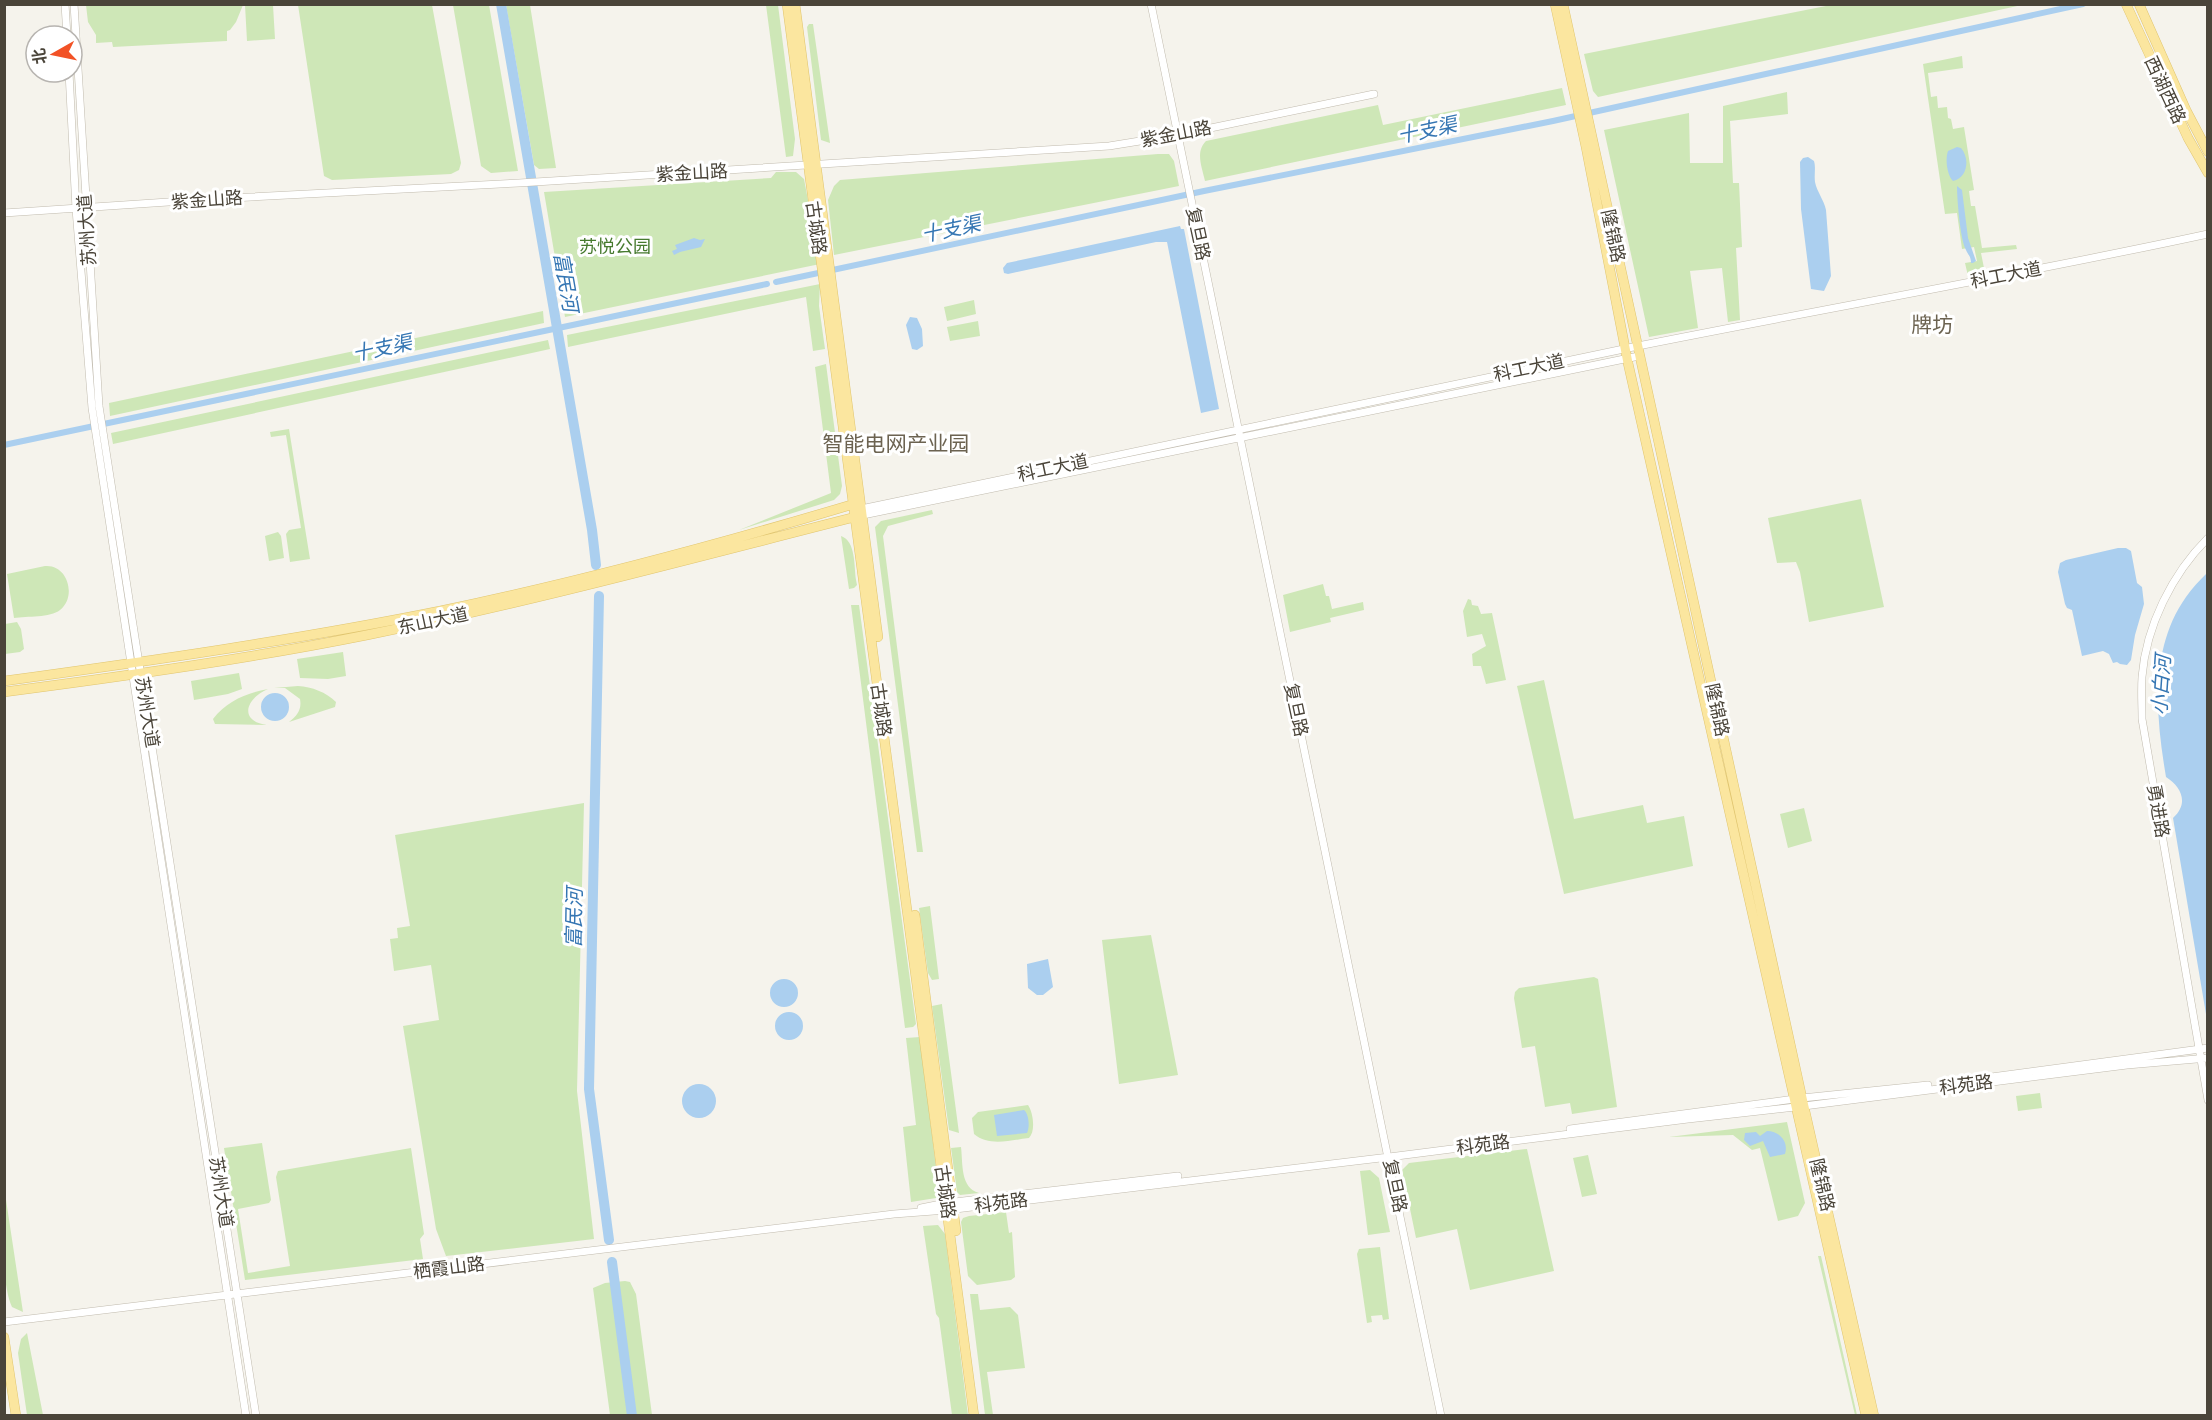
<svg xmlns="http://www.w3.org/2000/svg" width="2212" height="1420" viewBox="0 0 2212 1420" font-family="'Nunito Sans','Noto Sans SC',sans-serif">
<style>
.green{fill:#cee7b7}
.water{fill:#abcfef}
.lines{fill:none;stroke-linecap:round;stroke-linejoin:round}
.canal{stroke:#abcfef;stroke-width:6}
.river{stroke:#abcfef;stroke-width:10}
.minor-casing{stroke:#c1bbae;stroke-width:8}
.major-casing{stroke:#e0c56f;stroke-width:10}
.minor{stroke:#fff;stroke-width:7}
.major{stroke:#fbe69f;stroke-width:9}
.labels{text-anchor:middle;stroke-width:6;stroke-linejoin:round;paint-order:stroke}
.street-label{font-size:18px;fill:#4a4439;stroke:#fff}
.park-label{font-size:18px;fill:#467a2e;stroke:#fff}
.water-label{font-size:20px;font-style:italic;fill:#3576b3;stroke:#fff}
.quarter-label{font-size:21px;fill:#6c6351;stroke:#fff}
</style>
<rect width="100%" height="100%" fill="#f5f3ec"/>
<path class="green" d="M86 5 243 4V5L236 22 230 30 227 31V41L113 47 112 42 96 43V35L88 22Z
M245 5H273L275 39 247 41Z
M298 5H432L461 163 459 170 451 174 332 180 324 176Z
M453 5H489L518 171 491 173 481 166Z
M506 5H530L556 168 539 169 534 165Z
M766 5H778L795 139 793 156 786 157Z
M1831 5H2022L1598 97 1593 91 1584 54Z
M809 24H813L830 143 821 140 807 27Z
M1962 56 1963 68 1928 73 1931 97 1937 96 1938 108 1947 107 1948 118 1951 119 1953 129 1964 127 1974 190 1969 191 1971 206H1975L1982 248 2016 245 2017 249 1981 253 1985 273 1968 276 1965 263 1977 261 1974 247 1962 249 1957 213 1945 214 1923 64Z
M1562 88 1566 105 1205 181C1202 167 1195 152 1206 141L1378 105 1383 125Z
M1787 92 1788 114 1730 121 1733 183H1739L1742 247 1736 248 1740 320 1728 322 1722 268 1690 271 1698 328 1649 337 1604 130 1689 113 1690 163H1723V106Z
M1158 154H1169L1174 161 1179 186 834 255 828 200 834 186 840 180Z
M776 172H796L804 179 820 264 565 317 544 192 771 178Z
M820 284 819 306 825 349 813 351 806 297 568 347 567 335Z
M974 300 976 314 947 321 944 307Z
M543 311 544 323 110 416 109 403Z
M978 321 980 336 950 341 947 327Z
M548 340 550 349 113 444 111 433Z
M826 364 842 486 840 494 834 500 739 530 831 493 815 367Z
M289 429 310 559 290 562 286 534 289 530 301 528 286 435 271 437 270 432Z
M1861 499 1884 607 1809 622 1800 572 1796 562 1777 563 1768 518Z
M932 510 933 514 888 526 883 536 923 852H917L875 527 881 521Z
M278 532 281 536 284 558 269 561 265 536Z
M841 536C856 541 854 566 856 580L857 585 854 588 849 589Z
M45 566C68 564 77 597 60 610 50 618 27 616 14 618L7 574Z
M1323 584 1326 596H1329L1332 609 1363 602 1364 610 1330 618 1331 622 1290 632 1283 595Z
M1468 599 1471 600 1472 605 1478 606 1481 614 1492 613 1506 680 1486 684 1481 666H1473L1472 654 1486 646 1482 634 1467 637 1463 611Z
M851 605H859L916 1024 913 1027 905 1028Z
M17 622 21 629 24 649 20 652 5 654V624Z
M343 652 346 676 328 679 300 678 297 659Z
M239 673 242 689 228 694 194 700 191 681Z
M1544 680 1574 819 1643 805 1647 823 1684 816 1693 866 1564 894 1517 686Z
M298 686C312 687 326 692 336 702L335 707 289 722C297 716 302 710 300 699L285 688H274Z
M268 689C246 698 238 721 267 725L215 724 213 719C227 701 246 693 268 689Z
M584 803 577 1091 594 1239 446 1256 436 1229 403 1026 439 1020 431 965 394 971 390 939 398 938 397 928 410 926 395 835Z
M1804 808 1812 841 1788 848 1780 814Z
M930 906 939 979 932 980 928 973 919 908Z
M1151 935 1178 1075 1119 1084 1102 940Z
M1594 977 1598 979 1617 1107 1572 1114 1570 1103 1545 1107 1535 1046 1522 1048 1514 998 1515 992 1519 988Z
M942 1004V1005L959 1133 949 1130 932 1006Z
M920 1037 939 1192 936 1198 911 1202 903 1127 916 1125 906 1038Z
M2040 1093 2042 1108 2018 1111 2016 1096Z
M1028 1105C1033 1112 1036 1131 1029 1138 1011 1140 989 1147 974 1134L972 1118 978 1112Z
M1787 1122 1805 1203 1798 1216 1778 1221 1760 1148 1752 1150 1733 1135 1669 1137Z
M262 1143 271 1200 269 1203 238 1209 248 1273 290 1266 276 1177 278 1171 411 1148 424 1234 420 1239 423 1259 245 1280 224 1148Z
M961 1147C963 1163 960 1188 979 1193L960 1195 957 1192 951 1148Z
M1527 1149 1554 1271 1470 1290 1457 1229 1416 1238 1402 1170 1409 1163Z
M1588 1155 1597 1194 1582 1197 1573 1158Z
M1370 1170 1379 1178 1390 1232 1368 1235 1360 1171Z
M4 1193H5L23 1312 12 1307C0 1280 4 1224 4 1193Z
M1006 1212 1009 1233 1012 1232 1015 1277 1011 1280 977 1285 968 1276 961 1222 963 1218 969 1216Z
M938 1225 945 1234 968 1415H952L939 1318 936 1314 923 1226Z
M1380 1247 1389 1319 1383 1320 1382 1315 1371 1316 1372 1322 1367 1323 1357 1254 1359 1249Z
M1818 1256H1821L1857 1415H1855Z
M625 1281 630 1282 636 1294 652 1415H610L593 1288 605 1283Z
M970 1294H978L980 1310 1010 1307 1018 1315 1025 1368 987 1372 993 1415H985Z
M27 1333 43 1415H27L18 1353 21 1339Z"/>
<path class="water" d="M1957 147 1961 148C1970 158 1968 178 1953 181 1947 175 1945 159 1948 151Z
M1808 157 1814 161C1816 168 1814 174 1815 182 1817 192 1824 200 1826 210L1831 276 1824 291 1811 289 1801 209 1800 162 1803 158Z
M1957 186 1962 190 1968 238 1976 261 1973 263H1971C1971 256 1968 255 1966 250 1960 239 1957 198 1957 186Z
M1180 226 1181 229H1184L1219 409 1201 413 1167 242H1156L1008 274 1004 273 1003 268 1007 263Z
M694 238 700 240 705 239 701 247 680 252 674 255 672 251 677 249 675 245Z
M910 317 917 318 922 329 923 346 917 350 912 349 906 325Z
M2118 548H2126L2131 551 2137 583 2142 587 2144 604 2135 635 2131 660 2127 665 2120 664 2117 662 2113 663 2109 654 2103 651 2082 656 2072 610 2067 608 2065 604 2058 572 2060 563 2066 560Z
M2207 573V1020L2173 818C2189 804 2182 787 2166 777 2156 718 2149 649 2186 597 2192 588 2200 580 2207 573Z
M261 707a14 14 0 1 1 28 0a14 14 0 1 1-28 0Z
M1048 959 1053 987 1043 995H1037L1028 988 1027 964Z
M770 993a14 14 0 1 1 28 0a14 14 0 1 1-28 0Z
M775 1026a14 14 0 1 1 28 0a14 14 0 1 1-28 0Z
M682 1101a17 17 0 1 1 34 0a17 17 0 1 1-34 0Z
M1024 1110C1029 1114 1030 1127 1027 1133L997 1136 994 1115Z
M1767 1131C1779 1131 1789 1141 1785 1154L1770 1157 1763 1141 1750 1146 1744 1140 1745 1133 1756 1132 1760 1136Z"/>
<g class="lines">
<path class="canal" d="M776 282 1204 191 1553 121 2083 4
M4 445 767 284"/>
<path class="river" d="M501 4 592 530 596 565
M599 596 589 1089 609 1240
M612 1262 632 1416"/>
<g class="minor-casing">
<path id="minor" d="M65 4 67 36
M74 4 99 406 256 1416
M1151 4 1441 1416
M69 72 76 209 92 408 246 1416
M4 213 213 199 519 183 1109 146 1177 135 1374 94
M858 507 861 509C1120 453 1379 398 1638 346 1828 308 2018 275 2208 234
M858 516 1639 356
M2208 538C2172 574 2146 626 2142 677 2141 691 2142 705 2142 719L2208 1100
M1954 1082 2208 1048
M1570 1129 1802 1098 1928 1085
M921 1208 946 1203 1178 1176
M4 1322 894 1214 947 1210 1389 1157 1688 1119 1804 1106 2127 1065 2208 1058"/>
</g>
<g class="major-casing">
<path id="major" d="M787 4 974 1416
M795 4 878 637
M1555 4 1586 147 1628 363 1866 1416
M1563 4 1802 1098 1874 1416
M2126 4 2188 138 2208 173
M2139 4 2186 110 2208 152
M4 681C150 661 296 640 440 611 579 582 717 545 854 504
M4 692C126 676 247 659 367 635 531 602 693 558 855 517
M915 915 956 1231
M4 1337 16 1416"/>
</g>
<use href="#minor" class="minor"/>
<use href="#major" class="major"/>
</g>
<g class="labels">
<g class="street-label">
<text transform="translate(2165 90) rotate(65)" y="6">西湖西路</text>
<text transform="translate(1176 134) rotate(-11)" y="6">紫金山路</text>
<text transform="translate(692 173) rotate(-3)" y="6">紫金山路</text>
<text transform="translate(207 200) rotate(-4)" y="6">紫金山路</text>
<text transform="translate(816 228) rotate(82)" y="6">古城路</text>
<text transform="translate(87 230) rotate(-94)" y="6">苏州大道</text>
<text transform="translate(1198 234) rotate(78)" y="6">复旦路</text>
<text transform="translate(1613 236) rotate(78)" y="6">隆锦路</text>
<text transform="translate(2006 275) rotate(-11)" y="6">科工大道</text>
<text transform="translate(1529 368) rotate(-12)" y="6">科工大道</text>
<text transform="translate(1053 468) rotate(-12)" y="6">科工大道</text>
<text transform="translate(433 621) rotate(-12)" y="6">东山大道</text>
<text transform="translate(881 710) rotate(82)" y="6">古城路</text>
<text transform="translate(1296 710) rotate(78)" y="6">复旦路</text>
<text transform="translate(1717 710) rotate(78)" y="6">隆锦路</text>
<text transform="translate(147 712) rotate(81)" y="6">苏州大道</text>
<text transform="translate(2158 811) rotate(80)" y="6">勇进路</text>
<text transform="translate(1966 1085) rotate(-7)" y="6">科苑路</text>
<text transform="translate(1483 1145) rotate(-7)" y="6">科苑路</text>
<text transform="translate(1822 1185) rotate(77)" y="6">隆锦路</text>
<text transform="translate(1395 1186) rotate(78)" y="6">复旦路</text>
<text transform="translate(221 1192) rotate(81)" y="6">苏州大道</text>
<text transform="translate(945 1192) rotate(82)" y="6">古城路</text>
<text transform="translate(1001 1203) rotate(-7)" y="6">科苑路</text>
<text transform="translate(449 1268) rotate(-7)" y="6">栖霞山路</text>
</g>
<g class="park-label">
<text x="615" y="253">苏悦公园</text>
</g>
<g class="water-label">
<text transform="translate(1427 130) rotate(-12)" y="7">十支渠</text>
<text transform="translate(951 229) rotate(-12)" y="7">十支渠</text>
<text transform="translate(566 282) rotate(80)" y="7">富民河</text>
<text transform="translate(382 348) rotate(-12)" y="7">十支渠</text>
<text transform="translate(2161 685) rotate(-86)" y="7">小白河</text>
<text transform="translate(574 918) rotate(-89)" y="7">富民河</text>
</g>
<g class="quarter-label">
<text x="1932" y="332">牌坊</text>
<text x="896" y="451">智能电网产业园</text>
</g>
</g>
<rect width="2212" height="1420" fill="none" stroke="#4a4439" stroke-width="12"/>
<g transform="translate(54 54) rotate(261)"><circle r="28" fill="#ffffff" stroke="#b7b4b0" stroke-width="1.5"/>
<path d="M0-4.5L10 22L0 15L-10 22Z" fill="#f25226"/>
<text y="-9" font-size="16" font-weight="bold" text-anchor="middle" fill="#4a4439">北</text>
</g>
</svg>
